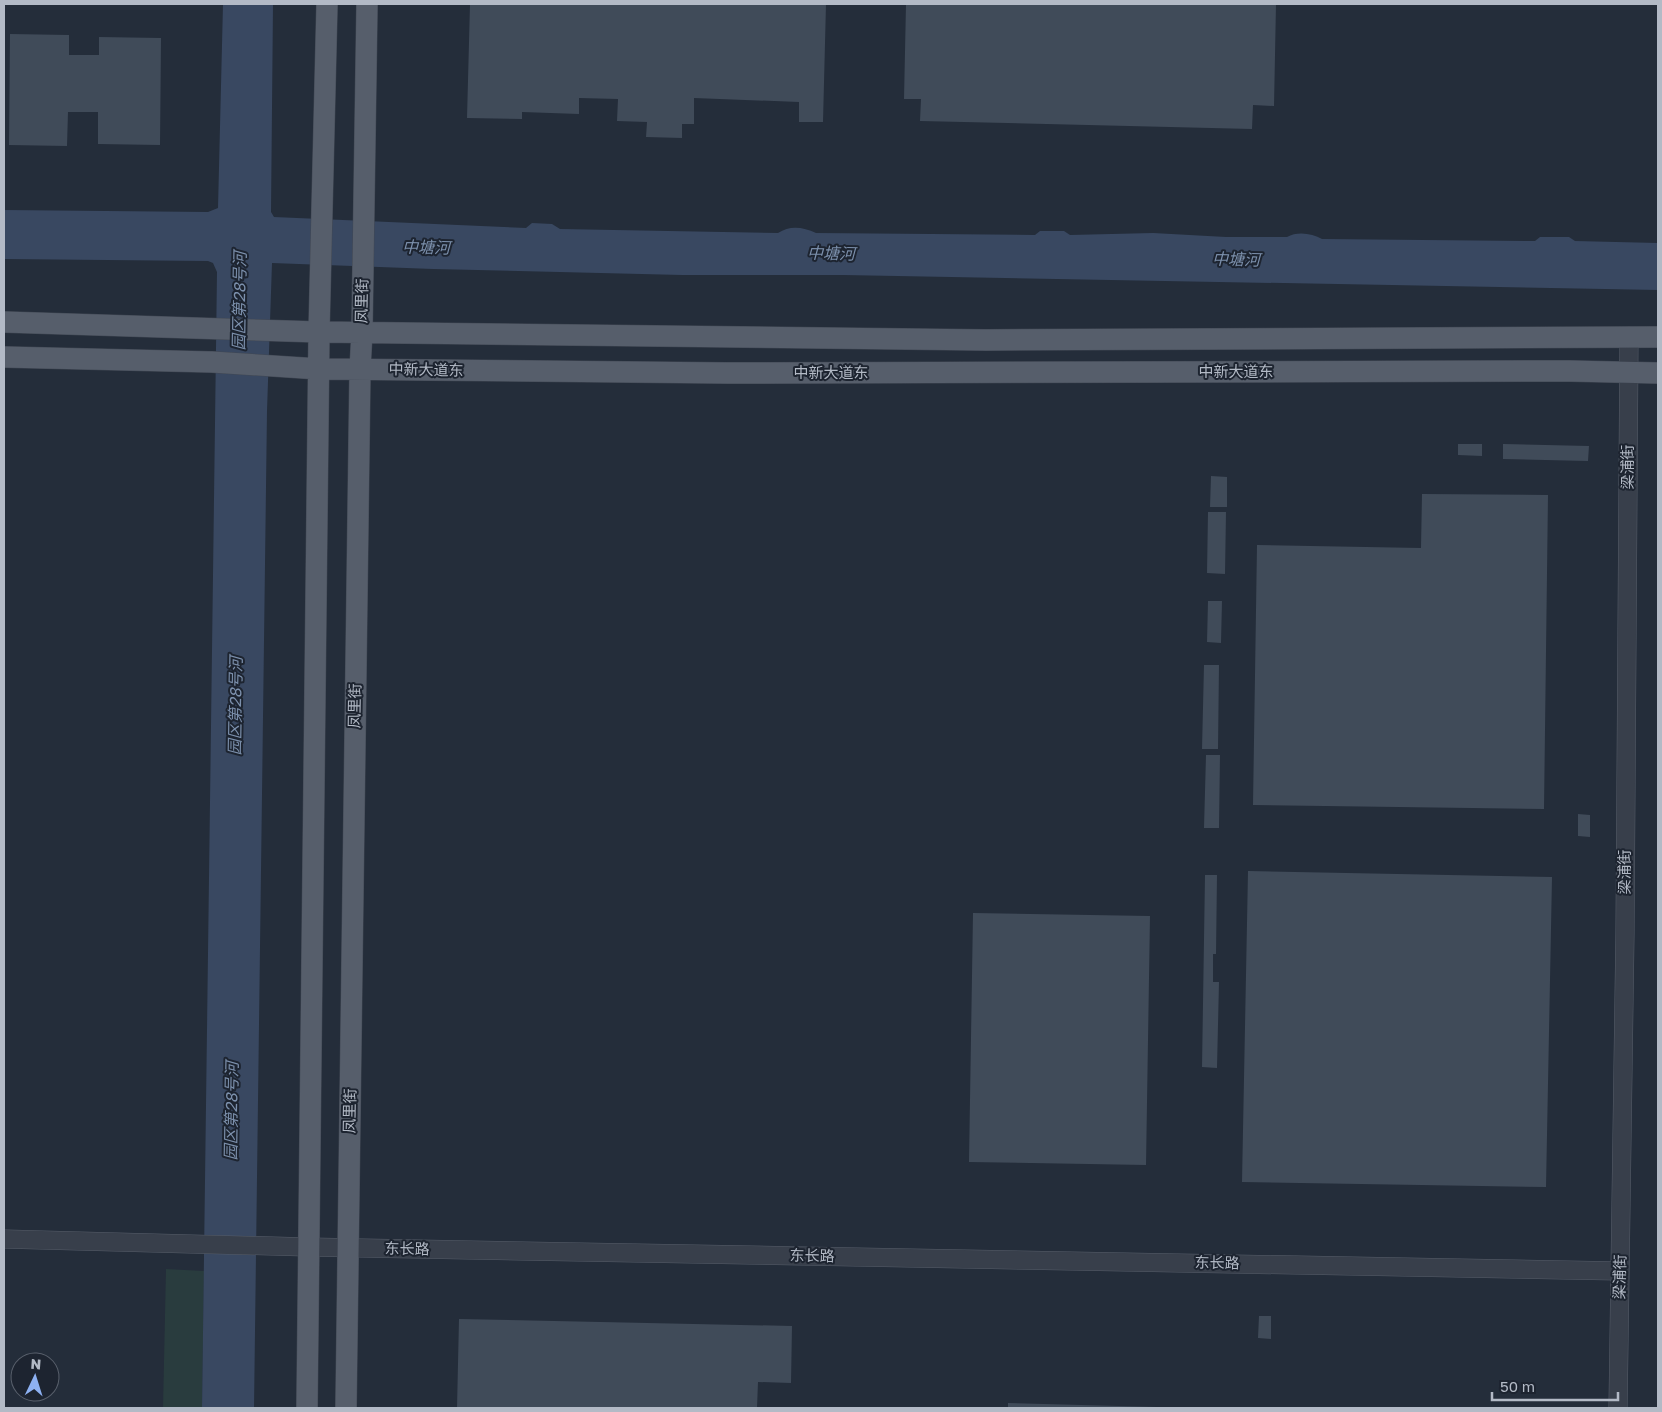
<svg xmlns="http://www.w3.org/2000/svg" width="1662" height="1412" viewBox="0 0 1662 1412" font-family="'Golos Text','Noto Sans SC',sans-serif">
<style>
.green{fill:#293c3e}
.water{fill:#394861}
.building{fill:#404b59}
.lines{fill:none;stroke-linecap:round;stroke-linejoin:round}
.minor-casing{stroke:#565d69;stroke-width:19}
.major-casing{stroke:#414854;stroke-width:22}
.minor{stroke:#383f4b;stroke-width:18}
.major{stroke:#565e6b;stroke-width:21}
.labels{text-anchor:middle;stroke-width:4;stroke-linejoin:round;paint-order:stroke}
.street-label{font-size:15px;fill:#b3bac6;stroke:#1d2430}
.water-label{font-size:16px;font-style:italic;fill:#7c90ac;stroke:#1d2430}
</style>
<rect width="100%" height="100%" fill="#242d3a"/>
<path class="green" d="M166 1269 204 1271 202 1408H163Z"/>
<path class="water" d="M223 4H273L271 212 274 217 526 228 532 223 552 224 560 229 778 233C790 225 803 227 816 233L1035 235 1040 231H1064L1070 235 1153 233 1226 237H1287C1297 231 1312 233 1322 239L1535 241 1540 237H1569L1575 241 1658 243V290L843 275H682L433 269 272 263 267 411 254 1408H202L217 272 213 263 208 261 4 259V210L208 212 218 208Z"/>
<path class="building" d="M470 4H826L823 122H799V102L694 98V124H682V138L646 137 647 122 617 121 618 99 579 98V114L522 112V119L467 118Z
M906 4H1276L1274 106 1253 105 1252 129 920 121 921 99H904Z
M10 34 69 35V55H99V37L161 38 160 145 98 144V112H68L67 146 9 145Z
M1458 444H1482V456L1458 455Z
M1503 444 1589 446 1588 461 1503 459Z
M1211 476 1227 477V507H1210Z
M1422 494 1548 495 1544 809 1253 805 1257 545 1421 548Z
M1208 512H1226L1225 574 1207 573Z
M1208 601H1222L1221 643 1207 642Z
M1204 665H1219L1218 749H1202Z
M1206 755H1220L1219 828H1204Z
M1578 814 1590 815V837L1578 836Z
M1248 871 1552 877 1546 1187 1242 1182Z
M1205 875H1217L1216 954H1213V982H1219L1217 1068 1202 1067Z
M973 913 1150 916 1146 1165 969 1162Z
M1259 1316H1271V1339L1258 1338Z
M459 1319 792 1326 791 1383 758 1382 757 1408H457Z
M1008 1403 1157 1407V1408H1008Z"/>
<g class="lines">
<g class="minor-casing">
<path id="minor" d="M4 1239 308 1247 1620 1271
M1618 1408 1625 932 1629 336"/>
</g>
<g class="major-casing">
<path id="major" d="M4 322 319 332 986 340 1658 337
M4 357 212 362 319 369 727 373 1570 371 1658 373
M307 1408 319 332 327 4
M346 1408 360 369 362 332 367 4"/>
</g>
<use href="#minor" class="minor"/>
<use href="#major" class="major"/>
</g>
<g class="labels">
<g class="street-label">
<text transform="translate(362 301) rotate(-89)" y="5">凤里街</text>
<text transform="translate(426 370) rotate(1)" y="5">中新大道东</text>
<text x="1236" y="377">中新大道东</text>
<text x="831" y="378">中新大道东</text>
<text transform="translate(1628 467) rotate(-90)" y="5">梁浦街</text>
<text transform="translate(355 706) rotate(-89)" y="5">凤里街</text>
<text transform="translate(1625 872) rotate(-90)" y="5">梁浦街</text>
<text transform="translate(350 1111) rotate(-89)" y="5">凤里街</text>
<text transform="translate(407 1249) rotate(1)" y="5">东长路</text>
<text transform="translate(812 1256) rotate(1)" y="5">东长路</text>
<text transform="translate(1217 1263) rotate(1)" y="5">东长路</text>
<text transform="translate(1620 1277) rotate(-89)" y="5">梁浦街</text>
</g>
<g class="water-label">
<text transform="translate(426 247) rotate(1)" y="6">中塘河</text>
<text transform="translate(831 253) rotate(1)" y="6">中塘河</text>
<text transform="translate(1236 259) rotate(1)" y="6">中塘河</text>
<text transform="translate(239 301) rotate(-89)" y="6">园区第28号河</text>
<text transform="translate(235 706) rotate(-89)" y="6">园区第28号河</text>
<text transform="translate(231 1111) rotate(-89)" y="6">园区第28号河</text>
</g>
</g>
<rect width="1662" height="1412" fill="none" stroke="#b3bac6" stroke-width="10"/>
<g transform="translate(35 1377) rotate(4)"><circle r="24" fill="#1d2430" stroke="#59606c"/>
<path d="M0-4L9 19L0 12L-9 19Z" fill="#8db1f2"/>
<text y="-8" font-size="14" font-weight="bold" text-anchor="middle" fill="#b3bac6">N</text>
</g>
<path d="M1492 1392v8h126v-8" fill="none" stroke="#b3bac6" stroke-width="2.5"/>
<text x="1500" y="1392" font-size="15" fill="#b3bac6" stroke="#1d2430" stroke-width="4" paint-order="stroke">50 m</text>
</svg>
